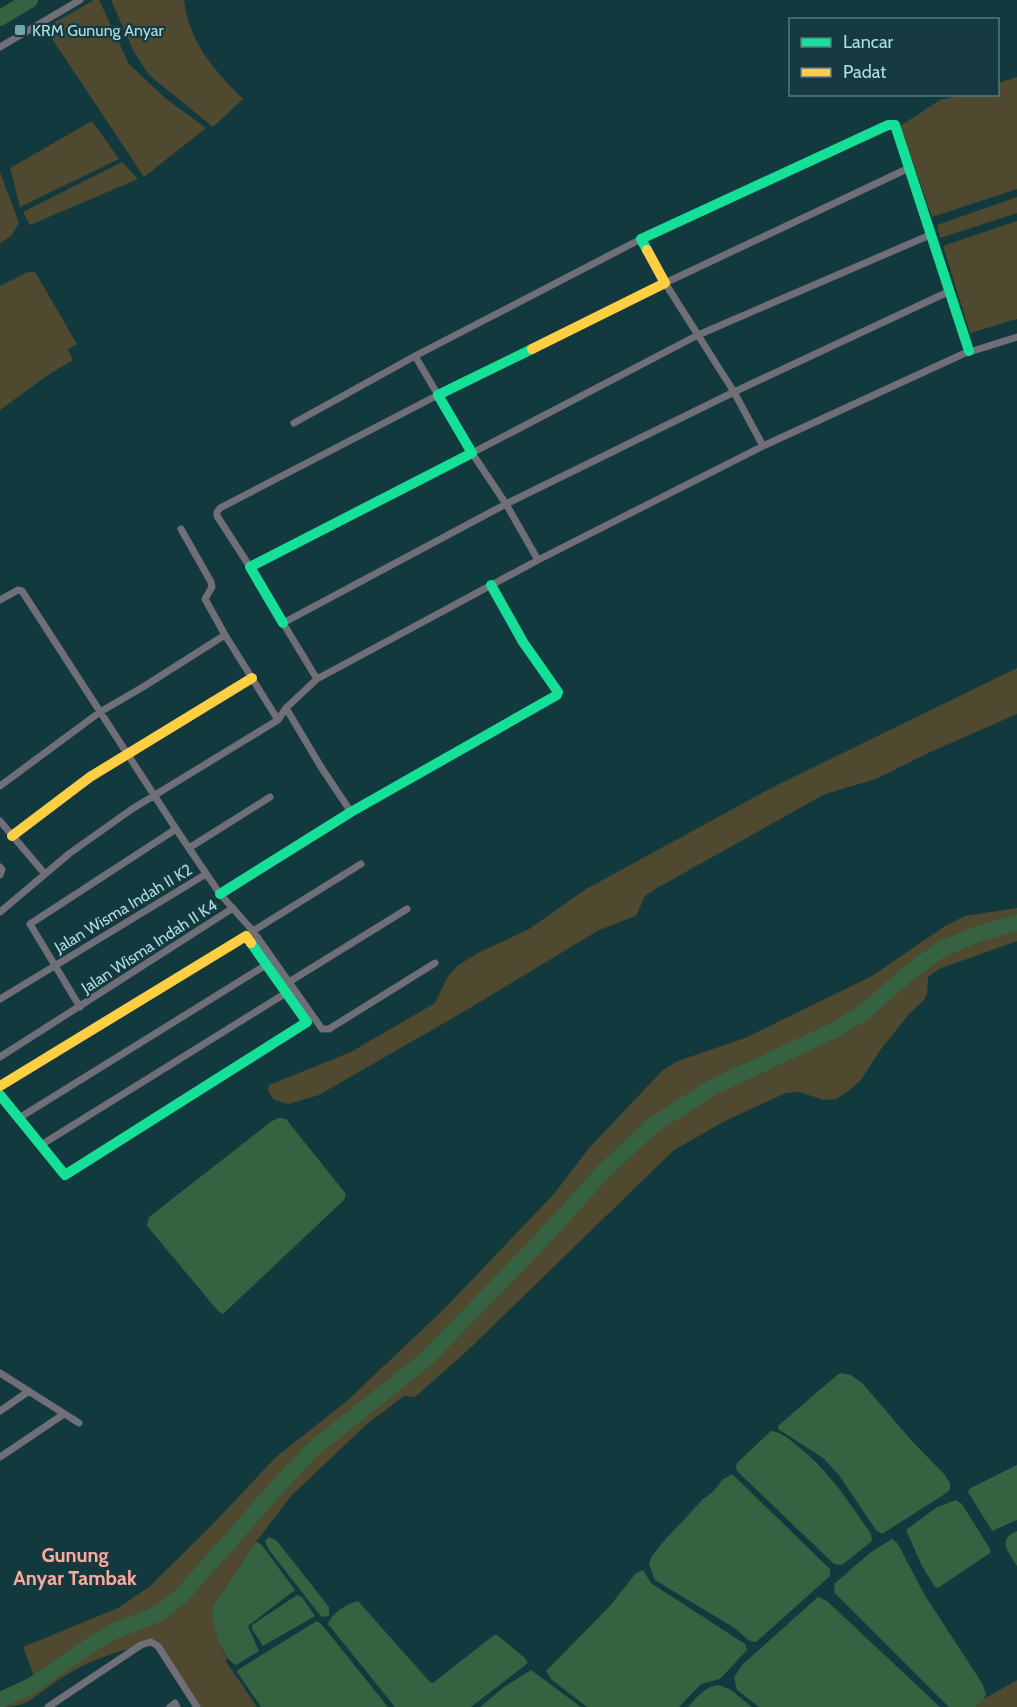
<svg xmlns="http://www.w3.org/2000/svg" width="1017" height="1707" viewBox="0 0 1017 1707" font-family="Cabin,sans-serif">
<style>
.green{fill:#4f4930}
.water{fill:#356240}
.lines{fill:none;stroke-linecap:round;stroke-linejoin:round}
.river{stroke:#356240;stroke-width:16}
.street{stroke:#706e76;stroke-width:7}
.fast{stroke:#16e098;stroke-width:10}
.slow{stroke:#ffcf43;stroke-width:10}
.poi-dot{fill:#77a5ac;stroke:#163a3f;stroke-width:2}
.labels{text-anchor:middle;stroke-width:4.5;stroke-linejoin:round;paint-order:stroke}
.poi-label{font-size:16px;fill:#addfe7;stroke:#163a3f;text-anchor:start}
.street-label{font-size:16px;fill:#addfe7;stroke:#163a3f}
.quarter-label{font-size:20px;font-weight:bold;fill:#fdaa9e;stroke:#163a3f}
</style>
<rect width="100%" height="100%" fill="#12393e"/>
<path class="green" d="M94 0H99L129 64 165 98 206 128 144 177 45 28Z
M111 0H184C189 42 214 70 243 99L213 127 149 75 134 52Z
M1017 77V189L932 217 900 126 940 100 959 95 998 94V83Z
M92 121 119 159 20 207 10 168Z
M122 162 138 179 30 225 23 212Z
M0 172 19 223 11 236 0 243Z
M1017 197V213L940 238 937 225Z
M1017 221V319L970 333 943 246Z
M28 272H35L77 344 68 349 73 360 48 375 0 410V286Z
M1017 668V714L928 753 876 779 825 794 657 888 645 896 636 916 599 930 470 1008 319 1095 289 1104 274 1100 268 1091 269 1085 351 1052 435 1003 448 976 457 966 478 953 529 929 586 889 775 786Z
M1017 908V941L939 969 928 977 927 995 923 1001 910 1013 881 1049 861 1080 847 1092 836 1099 824 1100 799 1092 786 1093 725 1121 674 1150 467 1351 415 1397 404 1396 366 1425 291 1496 256 1542 212 1608 222 1650 228 1659 225 1660 257 1707H197L158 1646C124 1644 77 1666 50 1686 30 1700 26 1707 0 1707V1693L34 1676 23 1647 118 1608 149 1587 211 1526 276 1457 348 1400 445 1308 554 1194 589 1148 663 1070 678 1061 745 1038 872 976 945 926 965 916Z
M1017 1680V1707H975L984 1699Z"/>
<path class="water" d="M279 1118 286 1119 346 1194 344 1200 223 1314 218 1311 147 1226 149 1217 272 1121Z
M841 1373 851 1375 863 1384 911 1440 944 1474 950 1483V1489L948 1492 882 1534 876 1530 838 1474 823 1458 778 1429V1426L837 1375Z
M771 1431C781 1432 788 1438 795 1444 828 1469 848 1501 871 1534L872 1541 842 1565 834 1564 737 1471 736 1467 737 1463Z
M1017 1465V1520L992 1531 968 1492 969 1489Z
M732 1474 830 1569V1576L756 1642 750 1641 733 1627 655 1580 649 1564 652 1556 663 1542 703 1499 714 1491 722 1480Z
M956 1500 962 1504 990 1549V1553L938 1588 935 1587 922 1566 906 1530 937 1507Z
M1017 1531V1566C1009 1552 996 1540 1017 1531Z
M269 1537 277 1541 329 1607V1616L322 1617 320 1615 269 1550 265 1541Z
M892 1539 898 1544 924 1594 982 1683 986 1694 984 1699 975 1707H949L835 1593 834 1584 871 1552Z
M256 1542 261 1544 295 1590 248 1626 259 1651 236 1665C222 1659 212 1623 212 1608Z
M643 1570 651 1583 745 1644 747 1650 720 1679 701 1684 679 1707H587L551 1679 546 1671 609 1607 636 1573Z
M297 1595 302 1597 315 1616 263 1646 252 1629V1625Z
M818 1597 827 1601 940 1707H759L737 1690 734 1677 743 1664Z
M358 1601 430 1682 433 1683 494 1635H497L525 1658 528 1663 471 1707H395L328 1624C332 1613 346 1604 358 1601Z
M317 1621 323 1626 388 1707H261L237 1672 239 1669Z
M531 1670 581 1707H480L504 1687Z
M719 1685 731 1690 752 1707H688C697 1697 705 1686 719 1685Z"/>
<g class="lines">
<path class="river" d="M0 18 30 0
M0 1700 31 1686 95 1642 115 1631 158 1614 182 1595 290 1473 313 1449 425 1360 537 1245 604 1171 652 1126 711 1088 835 1030 863 1013 912 970 942 949 978 934 1017 923"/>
<path class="street" d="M0 47 80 0
M415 356 641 239
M763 446 734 392 950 291
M181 529 211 582 212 587 205 599 225 635 278 720
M538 560 506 504 734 392 698 335 930 235
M250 567 217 516V512L220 508 438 395 415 356 294 423
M0 600 18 590 22 591 176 829 220 894 253 931 322 1029H329L435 963
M317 679 283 623 506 504 472 453 698 335 665 283 909 168
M286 708 321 767 351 812
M0 786 100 712 143 687 225 635
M0 821 45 874
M189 848 270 797
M0 867 2 870 0 875
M0 912 70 853 132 809 278 720 286 708 317 679 538 560 763 446 963 354 1017 337
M253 931 361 864
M289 982 407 909
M0 999 206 874
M80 1007 30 924 176 829
M0 1057 233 908
M19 1118 266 965
M41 1145 286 993
M0 1373 79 1423
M0 1411 29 1391
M0 1457 64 1414
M48 1707 141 1645 151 1642 158 1646 197 1707
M170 1707 175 1703 177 1707"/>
<path class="fast" d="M647 250 641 239 888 125H895L969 351
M283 623 250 567 472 453 438 395 532 349
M220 894 351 812 557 695 558 692 523 642 491 585
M0 1095 65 1175 307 1022 251 943"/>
<path class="slow" d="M532 349 665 283 647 250
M12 836 90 777 252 678
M0 1086 246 936 251 943"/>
</g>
<rect class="poi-dot" x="14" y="24" width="12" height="12" rx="3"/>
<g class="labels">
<g class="poi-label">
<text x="32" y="36">KRM Gunung Anyar</text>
</g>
<g class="street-label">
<text transform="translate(123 908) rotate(-31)" y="6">Jalan Wisma Indah II K2</text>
<text transform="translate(149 946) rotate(-33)" y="6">Jalan Wisma Indah II K4</text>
</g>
<g class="quarter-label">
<text x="75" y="1562">Gunung<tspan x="75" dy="23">Anyar Tambak</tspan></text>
</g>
</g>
<rect x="789" y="18" width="210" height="78" fill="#163a3f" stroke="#527c82" stroke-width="1.5"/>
<rect x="801" y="38" width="30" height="9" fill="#16e098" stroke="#527c82" stroke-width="1.5"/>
<text x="843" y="48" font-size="18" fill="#addfe7">Lancar</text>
<rect x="801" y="68" width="30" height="9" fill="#ffcf43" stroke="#527c82" stroke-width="1.5"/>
<text x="843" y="78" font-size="18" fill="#addfe7">Padat</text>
</svg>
